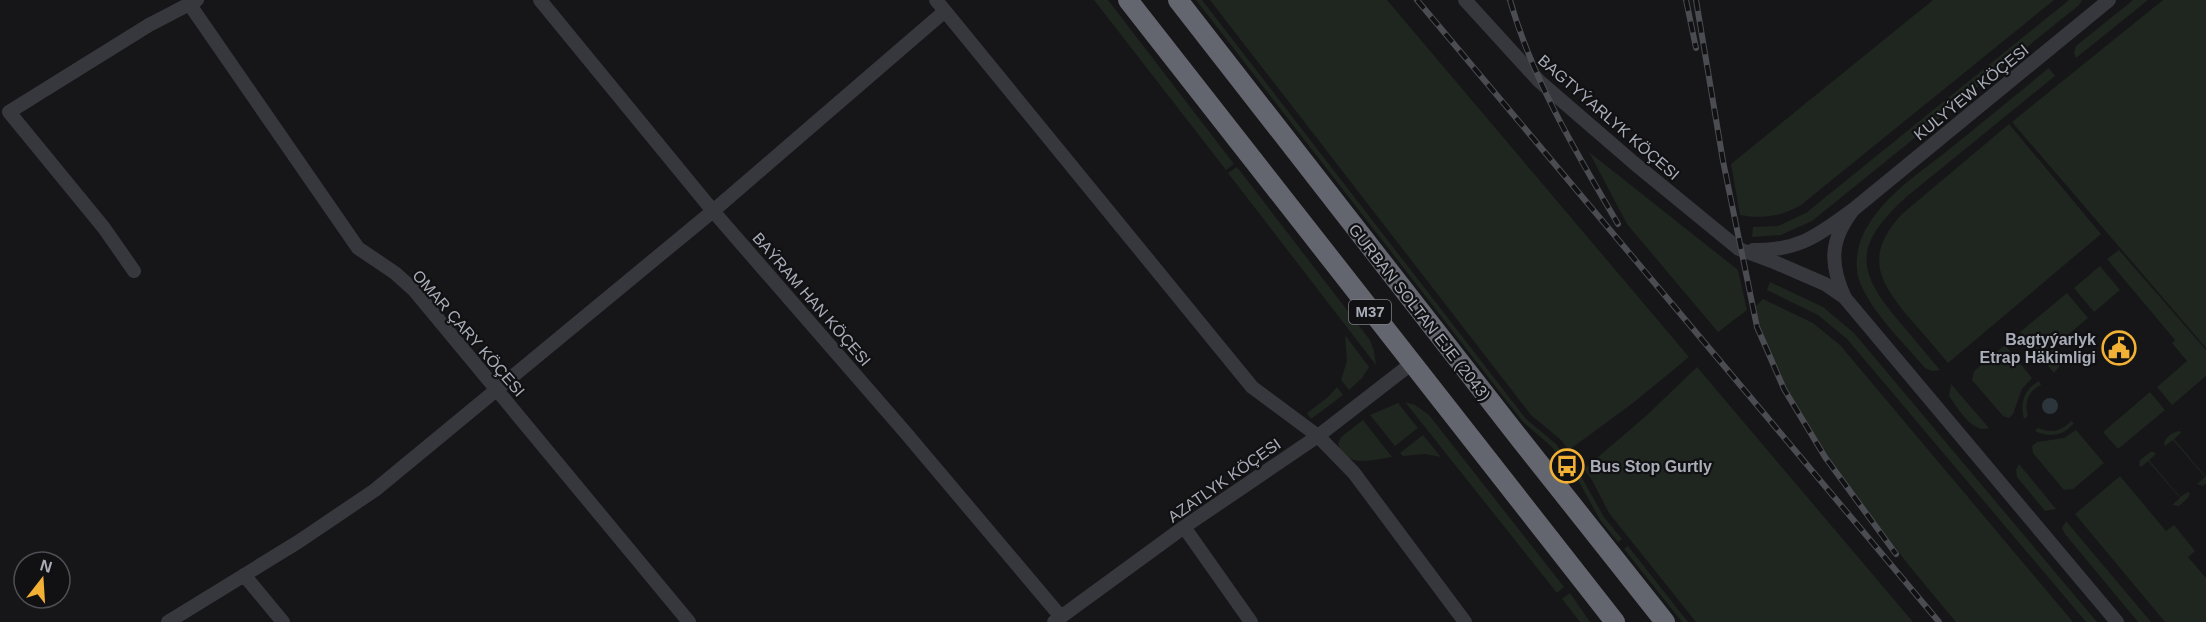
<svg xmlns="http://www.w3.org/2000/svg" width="2206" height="622" viewBox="0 0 2206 622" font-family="Helvetica,sans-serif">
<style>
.green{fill:#1e261f}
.water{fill:#2c353c}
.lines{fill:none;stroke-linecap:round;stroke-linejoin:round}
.minor{stroke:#37383d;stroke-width:14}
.highway{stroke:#63666e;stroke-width:20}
.rail-casing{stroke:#4a4c52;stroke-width:6}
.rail{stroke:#111113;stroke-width:4;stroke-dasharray:11;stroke-linecap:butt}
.labels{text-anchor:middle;stroke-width:4.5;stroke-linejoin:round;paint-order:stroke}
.shield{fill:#111113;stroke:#7b7e86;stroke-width:1.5}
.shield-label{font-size:15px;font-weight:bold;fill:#a8adb8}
.street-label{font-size:16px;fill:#a8adb8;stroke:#111113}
.poi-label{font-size:16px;font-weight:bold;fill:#a8adb8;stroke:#111113;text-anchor:end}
</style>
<rect width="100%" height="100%" fill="#161618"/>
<path class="green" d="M1094 0H1108L1234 164 1226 170Z
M1196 0H1202L1526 419 1556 444 1564 455 1560 458 1552 447 1523 422Z
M1210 0H1387L1689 357 1633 403 1569 450 1560 439 1531 415Z
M1933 0H2054L1801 205C1780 217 1763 219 1740 215L1731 164Z
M2069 0H2082L2079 5 1812 221 1781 235 1752 237 1753 227 1778 226 1806 213Z
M2133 0H2148L2076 58 2074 53 2076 46Z
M2163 0H2206V348L2012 122Z
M2049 68 2055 76 1905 198C1856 244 1854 268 1898 320 1912 337 1926 353 1940 370L1932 371 1925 368C1905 344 1866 307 1858 276 1854 259 1859 238 1869 224 1886 196 1916 175 1942 155 1978 126 2013 97 2049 68Z
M2009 124 2101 234 1948 363C1936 349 1924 334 1911 320 1879 282 1863 256 1902 214Z
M1589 152 1738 270 1747 310 1718 332 1627 224Z
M1237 167 1370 340 1374 351 1376 365 1228 173Z
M2119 250 2206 350V376L2172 405 2157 387 2187 361 2172 343 2175 340 2107 259Z
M2100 266 2120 290 2094 312 2074 288Z
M1770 282 1823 307 1854 333 2097 622H2086L1847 339 1818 315 1767 290Z
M2067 293 2088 318 2053 347 2060 357 2059 367 2054 373 2020 332Z
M1763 299 1813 323 1840 345 2073 622H1956C1899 554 1842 485 1797 408 1779 376 1762 344 1755 307Z
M1345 335 1369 367 1362 378 1349 390 1341 380 1347 361Z
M2005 345 2032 378 2022 389 2013 414 2009 418 2003 416 1972 380 1974 371Z
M1697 367 1913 622H1696L1609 513 1592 480 1584 469 1646 416Z
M2039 381 2041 385C2028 391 2024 402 2028 416L2024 419C2020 403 2024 389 2039 381Z
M1951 384 1989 428C1972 434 1958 408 1949 396Z
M1337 387 1343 395 1311 419 1307 413 1328 397Z
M2150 392 2165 410 2118 449 2103 432Z
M1405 402 1415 405 1429 415 1564 587 1557 593Z
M1398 403 1418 428 1395 446 1370 415Z
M1363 420 1392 457C1371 460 1347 469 1338 444L1341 437Z
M2071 421 2074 423C2064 436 2049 438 2035 431L2038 428C2051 434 2062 431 2071 421Z
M2076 430 2104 463 2073 489 2064 490 2033 453 2032 446 2037 442 2064 438Z
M2180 431 2181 433 2174 439 2206 477V483L2203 486 2197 484 2205 477 2173 440 2165 446 2164 444C2164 438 2174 431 2180 431Z
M1423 435 1441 457 1425 454 1403 456 1400 453Z
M2150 452H2154L2156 454 2149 460 2180 497 2188 492 2190 493 2188 498 2179 506 2172 505 2180 498 2148 461 2141 467 2139 465 2140 460Z
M2019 464 2056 509 2045 511 2017 477 2016 470Z
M1581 476 1604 517 1622 539 1618 542 1600 520 1577 478Z
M2120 476 2166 531 2174 525 2195 551 2188 557 2206 578V622H2165L2075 514Z
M2066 521 2151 622H2138L2065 534 2062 528Z
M1628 546 1688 622H1682L1624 549Z
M1570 593 1590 622H1580L1562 599Z"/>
<path class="water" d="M2042 406a8 8 0 1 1 16 0a8 8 0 1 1-16 0Z"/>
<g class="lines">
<path class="minor" d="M540 0 713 211 905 432 1061 617
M936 0 1252 387 1318 436 1354 473 1465 622
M1465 0 1539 81 1634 163 1739 249 1774 262 1825 284 1844 297
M190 5 358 248 395 273 414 290 689 622
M1854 209C1830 239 1829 263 1845 298L2117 622
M1753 250C1800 251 1818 235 1854 209L2109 0
M134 271 104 228 9 112 149 25 197 0
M1184 527 1251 622
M244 575 283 622
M168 622 298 542 375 490 713 211 945 11
M1054 622 1184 527 1318 436 1411 364"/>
<path class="highway" d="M1128 0 1615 622
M1178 0 1520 439 1665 622"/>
<g class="rail-casing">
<path id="rail" d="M1417 0 1939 622
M1510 0C1533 81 1576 152 1618 224
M1686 0 1696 48
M1696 0 1723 161 1757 327 1784 389 1825 457 1896 554"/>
</g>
<use href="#rail" class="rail"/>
</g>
<defs>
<g id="civic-ring" transform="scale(1.725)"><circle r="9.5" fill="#111113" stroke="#f2b134" stroke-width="1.5"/><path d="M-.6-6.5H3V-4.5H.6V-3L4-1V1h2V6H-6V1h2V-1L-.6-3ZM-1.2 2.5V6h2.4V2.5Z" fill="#f2b134"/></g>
<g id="bus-ring" transform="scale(1.725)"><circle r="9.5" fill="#111113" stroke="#f2b134" stroke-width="1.5"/><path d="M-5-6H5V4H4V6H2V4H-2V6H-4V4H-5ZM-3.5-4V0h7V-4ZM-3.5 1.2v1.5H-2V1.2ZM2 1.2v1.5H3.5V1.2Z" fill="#f2b134"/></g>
</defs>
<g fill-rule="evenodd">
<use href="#civic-ring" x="2119" y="348"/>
<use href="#bus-ring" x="1567" y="466"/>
</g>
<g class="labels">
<rect class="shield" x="1349" y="300" width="42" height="24" rx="4.5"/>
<g class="shield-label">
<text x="1370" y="317">M37</text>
</g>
<g class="street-label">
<text transform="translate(1971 92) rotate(-39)" y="6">KULYÝEW KÖÇESI</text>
<text transform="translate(1609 117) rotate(41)" y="6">BAGTYÝARLYK KÖÇESI</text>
<text transform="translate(812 299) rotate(49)" y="6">BAÝRAM HAN KÖÇESI</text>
<text transform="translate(1420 312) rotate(52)" y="6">GURBAN SOLTAN EJE (2043)</text>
<text transform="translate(469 333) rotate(49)" y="6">OMAR ÇARY KÖÇESI</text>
<text transform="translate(1224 480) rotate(-35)" y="6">AZATLYK KÖÇESI</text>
</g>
<g class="poi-label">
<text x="2096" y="345">Bagtyýarlyk<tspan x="2096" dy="18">Etrap Häkimligi</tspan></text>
<text x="1590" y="472" text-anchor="start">Bus Stop Gurtly</text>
</g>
</g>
<g transform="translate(42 580) rotate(17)"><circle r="28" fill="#111113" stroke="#4d4f55" stroke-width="1.5"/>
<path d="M0-4.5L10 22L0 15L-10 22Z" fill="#f2b134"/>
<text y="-9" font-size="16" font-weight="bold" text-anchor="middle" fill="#a8adb8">N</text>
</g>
</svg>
